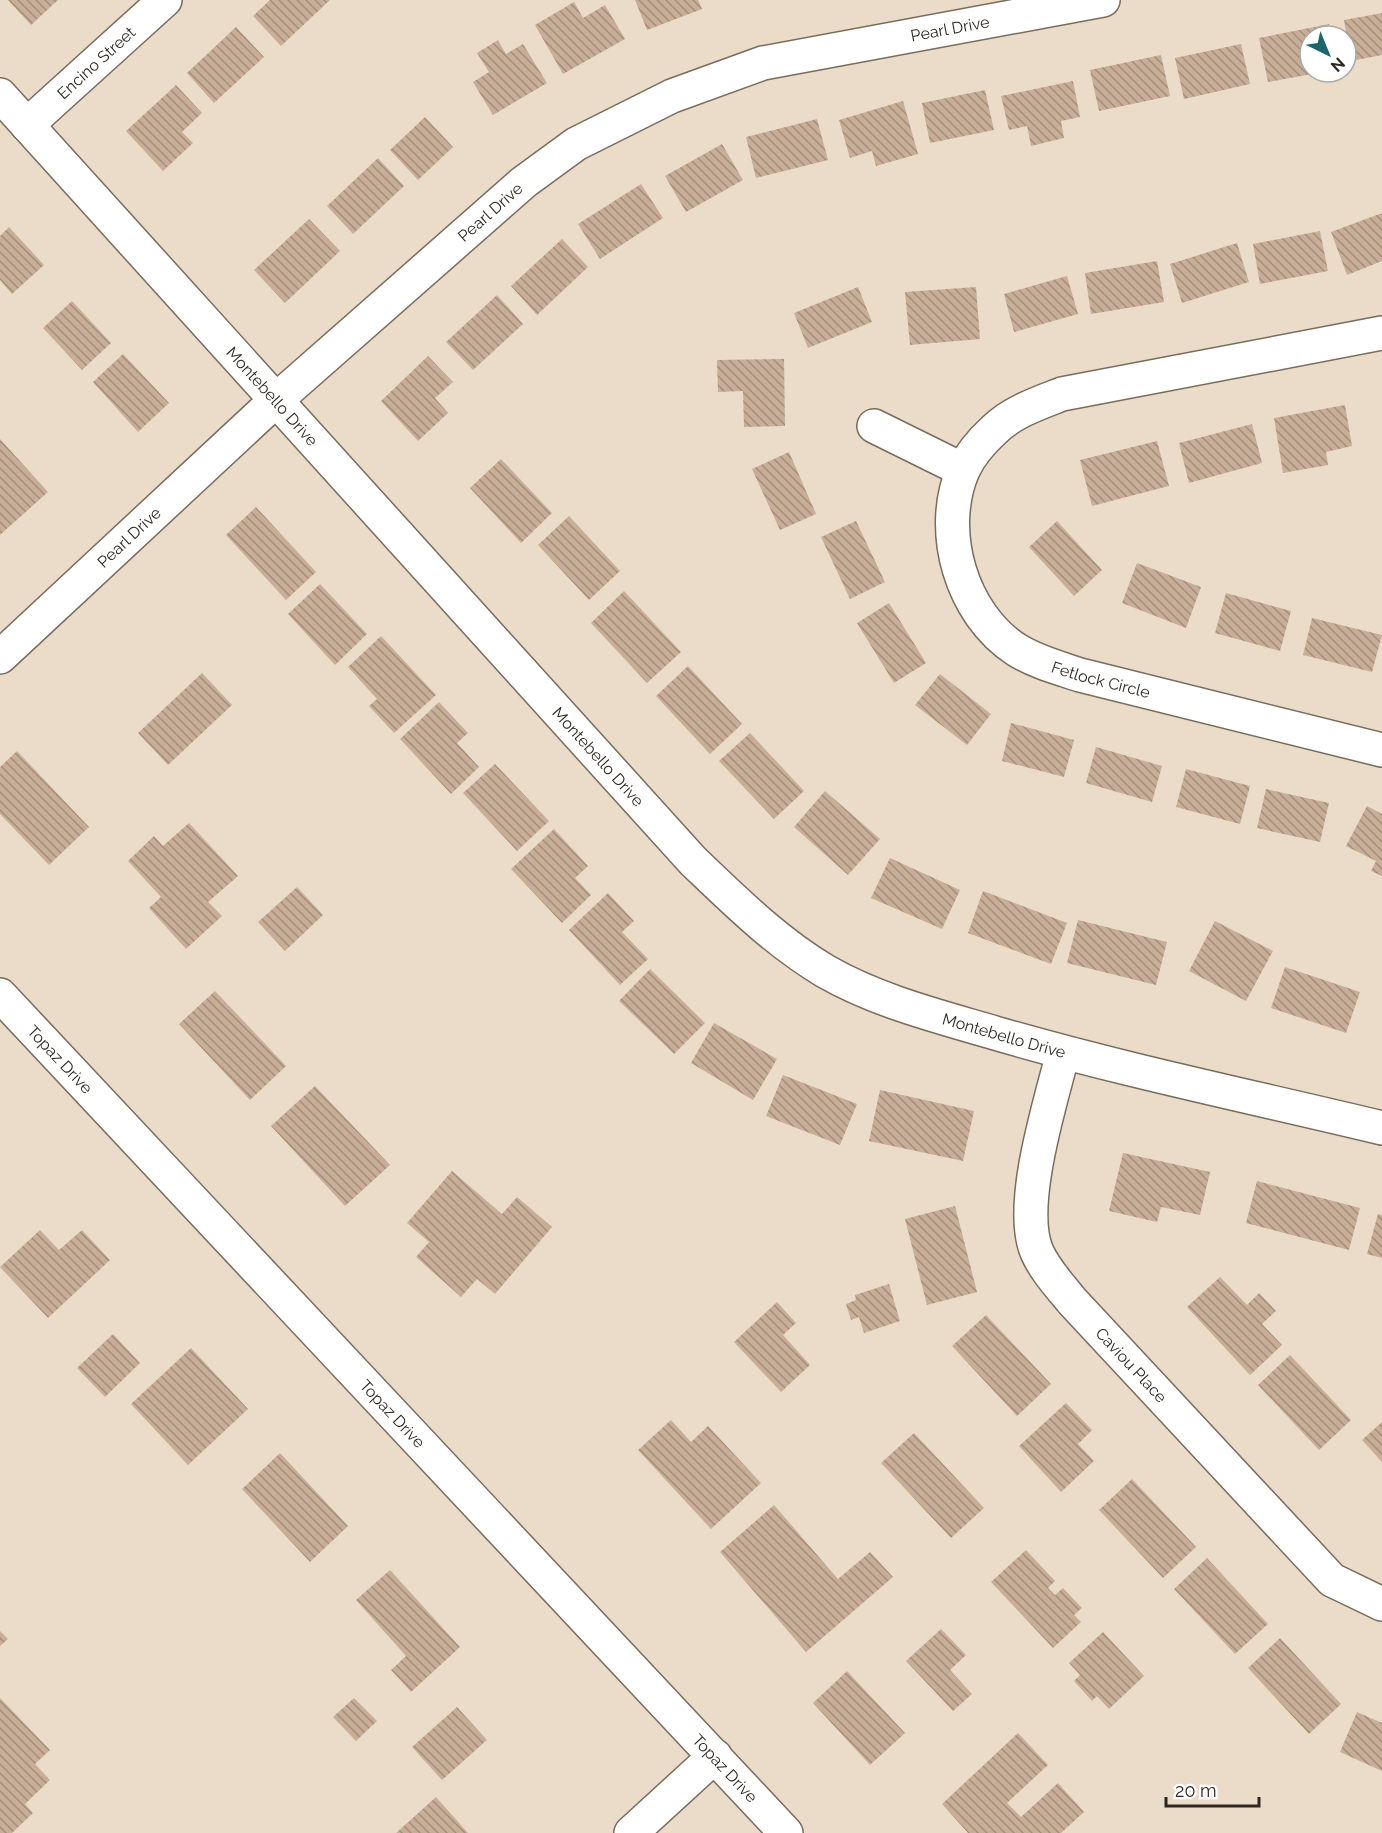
<svg xmlns="http://www.w3.org/2000/svg" width="1382" height="1833" viewBox="0 0 1382 1833" font-family="Raleway,sans-serif">
<style>
.building{fill:url(#building-back-hatch)}
.lines{fill:none;stroke-linecap:round;stroke-linejoin:round}
.street-casing{stroke:#796c5c;stroke-width:36}
.secondary-casing{stroke:#796c5c;stroke-width:36}
.street{stroke:#fff;stroke-width:33}
.secondary{stroke:#fff;stroke-width:33}
.labels{text-anchor:middle;stroke-width:5;stroke-linejoin:round;paint-order:stroke}
.street-label{font-size:16px;fill:#2c2720;stroke:#fff}
</style>
<defs>
<pattern id="building-back-hatch" width="6" height="6" patternUnits="userSpaceOnUse" patternTransform="scale(1.5)"><rect width="6" height="6" fill="#c8ae97"/><path d="M-1 5l2 2M0 0l6 6M5-1l2 2" fill="none" stroke="#a38e7b"/></pattern>
</defs>
<rect width="100%" height="100%" fill="#ebdcca"/>
<path class="building" d="M8 0H58L31 25Z
M270 0H330L281 46 253 16Z
M635 0H698L702 9 647 30Z
M574 2 583 18 605 5 625 39 563 74 535 25Z
M1382 13V55L1351 61 1344 20Z
M1329 24 1331 36H1310V72L1317 73 1268 82 1259 38Z
M236 27 264 57 214 103 187 73Z
M498 40 506 54 523 44 547 83 493 115 473 82 489 72 477 53Z
M1241 44 1250 84 1184 99 1175 58Z
M1161 55 1170 96 1099 111 1090 70Z
M1073 81 1080 117 1061 121 1064 138 1031 146 1027 126 1009 130 1001 96Z
M176 85 202 113 182 132 193 143 163 171 126 131Z
M985 90 994 130 930 143 922 103Z
M903 101 918 154 876 166 872 151 850 158 839 120Z
M425 117 453 147 418 180 390 150Z
M817 119 828 160 756 178 746 137Z
M722 144 743 180 686 212 665 176Z
M378 158 404 186 353 234 327 206Z
M641 184 663 218 600 259 578 224Z
M1382 213V261L1347 275 1331 232Z
M309 219 340 251 285 303 254 270Z
M9 227 44 265 12 294 0 280V236Z
M1320 231 1328 271 1260 284 1253 244Z
M562 239 588 267 537 315 511 286Z
M1237 243 1249 282 1182 303 1170 264Z
M1157 261 1164 302 1091 314 1085 273Z
M1067 276 1078 314 1014 332 1004 294Z
M858 287 872 322 808 348 794 313Z
M976 287 980 339 910 345 905 292Z
M497 295 523 324 473 370 446 342Z
M72 301 111 343 82 370 43 328Z
M123 354 169 403 138 432 93 382Z
M428 356 453 382 435 398 448 413 418 441 381 401Z
M784 359 785 426 744 427 743 391 718 392 717 360Z
M1345 405 1352 446 1326 452 1328 465 1283 473 1274 418Z
M1252 424 1262 463 1189 483 1179 443Z
M0 439 48 492 0 535Z
M1157 441 1169 486 1092 506 1080 460Z
M789 452 816 514 780 530 752 469Z
M501 459 552 513 521 543 470 488Z
M256 507 316 572 286 600 226 535Z
M569 516 620 571 589 600 538 545Z
M856 521 885 582 850 599 821 537Z
M1057 521 1102 570 1074 596 1029 547Z
M1137 563 1201 587 1186 628 1122 603Z
M320 584 367 634 335 665 288 614Z
M624 591 681 652 647 683 591 623Z
M1226 593 1291 611 1280 651 1215 633Z
M889 603 926 663 894 683 857 623Z
M1312 618 1382 635 1372 672 1303 655Z
M381 636 436 695 394 733 369 706 377 699 348 667Z
M688 666 742 724 710 754 656 696Z
M202 673 232 705 168 765 138 733Z
M940 674 991 714 967 745 915 705Z
M439 702 468 733 457 743 479 767 451 794 400 739Z
M1011 723 1074 740 1064 777 1002 761Z
M750 733 804 791 774 819 719 761Z
M1096 747 1162 766 1152 802 1086 783Z
M17 751 89 827 49 865 0 814V767Z
M495 764 549 821 517 851 463 793Z
M1186 769 1250 786 1240 824 1176 807Z
M1266 789 1329 803 1320 842 1257 828Z
M825 791 880 839 848 875 794 827Z
M1367 806 1382 814V876L1371 871 1376 861 1346 846Z
M189 823 238 876 208 902 222 916 186 949 149 908 161 897 128 861 154 836 163 846Z
M554 829 588 866 575 878 591 895 562 923 511 869Z
M890 858 960 890 942 929 871 898Z
M297 887 323 915 285 951 258 922Z
M983 891 1067 923 1051 964 968 933Z
M608 893 634 921 622 932 648 959 620 985 569 930Z
M1078 920 1167 942 1156 985 1067 963Z
M1215 921 1273 951 1246 1001 1189 971Z
M1285 967 1360 992 1346 1033 1271 1008Z
M650 969 705 1023 674 1054 619 1001Z
M215 991 286 1066 250 1100 179 1024Z
M714 1023 777 1059 753 1100 691 1063Z
M783 1075 857 1104 840 1145 766 1116Z
M315 1086 390 1165 345 1206 271 1126Z
M880 1090 974 1111 963 1161 869 1141Z
M1123 1153 1210 1172 1200 1215 1161 1207 1157 1222 1109 1211Z
M452 1171 502 1214 517 1197 552 1227 495 1294 477 1279 461 1297 416 1257 429 1242 407 1223Z
M1257 1181 1360 1208 1349 1250 1246 1223Z
M955 1206 977 1292 927 1305 905 1219Z
M1378 1214 1382 1215V1258L1367 1254Z
M40 1230 59 1250 82 1230 110 1260 48 1318 0 1267Z
M1220 1277 1247 1305 1259 1293 1276 1311 1262 1324 1282 1345 1250 1375 1187 1307Z
M889 1284 900 1321 864 1333 859 1317 851 1320 846 1304 856 1300 855 1295Z
M777 1302 796 1323 783 1335 810 1365 781 1392 734 1342Z
M986 1315 1051 1384 1017 1416 952 1346Z
M113 1334 140 1363 105 1397 77 1368Z
M191 1348 248 1409 188 1465 131 1404Z
M1290 1355 1351 1420 1319 1450 1258 1385Z
M1066 1403 1092 1430 1078 1444 1094 1461 1061 1492 1019 1446Z
M671 1420 691 1442 708 1426 761 1483 711 1529 638 1450Z
M1382 1422V1462L1362 1440Z
M914 1433 984 1508 951 1538 881 1463Z
M280 1453 348 1526 310 1562 242 1489Z
M1132 1479 1196 1547 1163 1578 1099 1510Z
M774 1505 838 1579 870 1552 893 1577 806 1652 720 1552Z
M1026 1550 1055 1581 1048 1588 1055 1595 1063 1588 1082 1608 1074 1615 1081 1622 1053 1648 991 1582Z
M1207 1558 1268 1624 1235 1654 1174 1589Z
M390 1570 460 1647 411 1692 391 1670 406 1656 356 1600Z
M941 1629 966 1655 950 1670 972 1694 953 1711 906 1661Z
M0 1631 8 1639 0 1646Z
M1103 1632 1144 1676 1109 1709 1097 1696 1092 1701 1074 1681 1080 1675 1069 1663Z
M1280 1638 1341 1704 1309 1734 1248 1668Z
M847 1671 905 1733 870 1765 813 1703Z
M0 1698 50 1750 35 1764 50 1780 25 1804 33 1813 12 1833H0Z
M354 1698 377 1721 356 1741 333 1717Z
M457 1707 487 1740 442 1780 412 1747Z
M1357 1712 1382 1723V1771L1340 1752Z
M1018 1733 1048 1765 1007 1803 1021 1817 1058 1783 1084 1812 1061 1833H968L942 1804Z
M436 1797 468 1833H396Z"/>
<g class="lines">
<g class="street-casing">
<g id="street">
<path id="s1" d="M27 125 165 0"/>
<path id="s2" d="M1382 333 1062 394C1039 403 1012 412 994 430 982 441 970 455 963 470 937 531 961 614 1017 650 1036 662 1059 668 1080 675L1382 750"/>
<path d="M874 426 963 470"/>
<path id="s3" d="M0 657 275 401 524 182 576 144 672 96 763 63 1103 0"/>
<path id="s4" d="M0 995 786 1833"/>
<path id="s5" d="M1063 1053C1051 1101 1017 1206 1037 1252 1045 1270 1059 1285 1072 1301L1332 1580 1382 1604"/>
<path d="M631 1833 715 1756"/>
</g>
</g>
<g class="secondary-casing">
<g id="secondary">
<path id="s6" d="M0 95 693 861C735 901 775 941 825 971 877 1001 937 1016 995 1033 1122 1070 1253 1097 1382 1128"/>
</g>
</g>
<use href="#street" class="street"/>
<use href="#secondary" class="secondary"/>
</g>
<g class="labels">
<g class="street-label">
<text dy="6" stroke="none"><textPath href="#s3" startOffset="1166">Pearl Drive</textPath></text>
<text dy="6" stroke="none"><textPath href="#s1" startOffset="93">Encino Street</textPath></text>
<text dy="6" stroke="none"><textPath href="#s3" startOffset="662">Pearl Drive</textPath></text>
<text dy="6" stroke="none"><textPath href="#s6" startOffset="406">Montebello Drive</textPath></text>
<text dy="6" stroke="none"><textPath href="#s3" startOffset="176">Pearl Drive</textPath></text>
<text dy="6" stroke="none"><textPath href="#s2" startOffset="746">Fetlock Circle</textPath></text>
<text dy="6" stroke="none"><textPath href="#s6" startOffset="892">Montebello Drive</textPath></text>
<text dy="6" stroke="none"><textPath href="#s6" startOffset="1396">Montebello Drive</textPath></text>
<text dy="6" stroke="none"><textPath href="#s4" startOffset="88">Topaz Drive</textPath></text>
<text dy="6" stroke="none"><textPath href="#s5" startOffset="351">Caviou Place</textPath></text>
<text dy="6" stroke="none"><textPath href="#s4" startOffset="574">Topaz Drive</textPath></text>
<text dy="6" stroke="none"><textPath href="#s4" startOffset="1060">Topaz Drive</textPath></text>
</g>
</g>
<g transform="translate(1328 54) rotate(137)"><circle r="28" fill="#ffffff" stroke="#aba9a6" stroke-width="1.5"/>
<path d="M0-4.5L10 22L0 15L-10 22Z" fill="#19666d"/>
<text y="-9" font-size="16" font-weight="bold" text-anchor="middle" fill="#2c2720">N</text>
</g>
<path d="M1166 1797v9h93v-9" fill="none" stroke="#2c2720" stroke-width="3"/>
<text x="1175" y="1797" font-size="18" fill="#2c2720" stroke="#ffffff" stroke-width="4.5" paint-order="stroke">20 m</text>
</svg>
